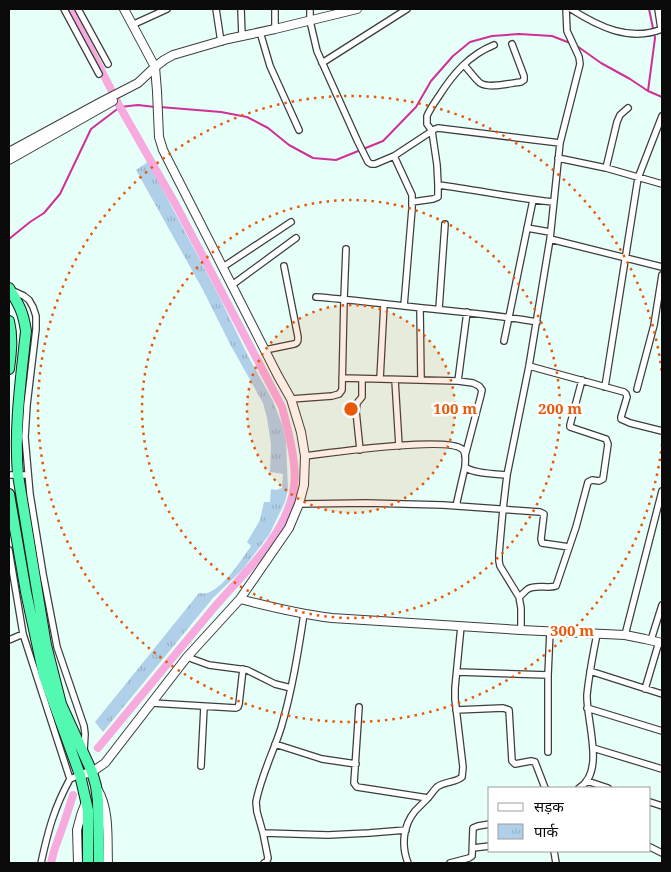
<svg xmlns="http://www.w3.org/2000/svg" width="671" height="872" viewBox="0 0 671 872" font-family="'Noto Serif','Noto Sans Devanagari',serif">
<style>
.park{fill:url(#park-tufts)}
.lines{fill:none;stroke-linecap:round;stroke-linejoin:round}
.stream{stroke:#cf3097;stroke-width:2}
.canal{stroke:#f7aade;stroke-width:8}
.minor-casing{stroke:#3d3d3d;stroke-width:8}
.tertiary-casing{stroke:#3d3d3d;stroke-width:10}
.trunk-casing{stroke:#1b1b1b;stroke-width:12}
.minor{stroke:#fff;stroke-width:5.5}
.tertiary{stroke:#fff;stroke-width:8}
.trunk{stroke:#53f9b0;stroke-width:10}
.ring{fill:none;stroke:#e8590c;stroke-width:2.5;stroke-dasharray:2.5 5}
.centre{fill:#e8590c;stroke:#fff;stroke-width:2.5}
.ring-label{font-size:15px;text-anchor:middle;font-weight:bold;fill:#e8590c;stroke:#fff;stroke-width:5;stroke-linejoin:round;paint-order:stroke}
</style>
<defs>
<pattern id="park-tufts" width="24" height="20" patternUnits="userSpaceOnUse" patternTransform="scale(1.25)"><rect width="24" height="20" fill="#b0d0e9"/><path d="M3 7l-1-3M5 7V3M7 7l1-3M15 17l-1-3M17 17v-4M19 17l1-3" fill="none" stroke="#96b1c6"/></pattern>
</defs>
<rect width="100%" height="100%" fill="#e6fff9"/>
<path class="park" d="M148 162 219 296 248 356 273 401 283 427 286 442 288 490 285 502 269 535 243 569 213 598 103 732 95 722 199 593C201 593 205 594 207 593 223 589 242 559 251 546L247 542 260 520 264 502H270L271 489 276 490 282 488 283 474 270 472 271 444 267 418 263 403 230 344 203 290 136 170Z"/>
<g class="lines">
<path class="stream" d="M577 46 601 63 630 79 648 91 662 97
M648 91 655 38 649 9
M160 107 221 112 247 117 268 128 289 145 313 158 336 160 383 141 416 107 431 81 453 56 470 42 492 36 519 34 552 36 570 43
M9 239 30 222 44 213 60 194 91 129 120 107 138 105 155 107"/>
<path class="canal" d="M70 9 120 107 176 205 282 407C288 430 299 470 293 493 282 541 242 574 212 610 174 656 136 702 98 748
M51 863 54 851 65 820 73 795"/>
<g class="minor-casing">
<path id="minor" d="M64 9 99 74
M78 9 108 64
M216 9 221 42
M241 9 242 36
M275 9V29
M310 9V21L317 51 358 142 368 162 371 164H375L394 156 435 129 438 128 560 143
M571 9C599 27 630 42 662 29
M658 9 661 29
M132 25 167 9
M260 32 270 66 299 130
M494 45C469 55 453 74 439 96 435 102 430 109 427 116V124L432 131 437 165 438 185C477 190 514 198 553 202
M322 63 407 9
M464 65C469 70 474 78 480 83 489 89 510 83 521 82L524 80V76L512 44
M394 156 412 195V209L404 306
M558 158 606 168 662 184
M606 168 617 122 620 115 628 108
M412 202 433 199 438 197V185
M527 228 550 232
M550 239 662 267
M223 267 291 222
M232 285 296 238
M11 290 24 296 29 300 33 307 36 316V329L27 405 25 437 30 494 43 574 57 647 84 726 85 734 84 751
M316 297C345 299 374 303 404 306 448 311 492 314 537 322
M420 308 421 380
M439 309 445 224
M504 341 533 200
M265 350 294 344C298 343 298 341 298 337L284 266
M529 366 624 392 626 394 627 397 621 417V419L630 423 662 431
M342 378 458 381 473 383 479 386 482 390 481 395 465 456
M380 379 384 304
M395 380 399 446
M458 381 467 312
M605 387 638 178 662 116
M637 389 654 325 662 275
M291 399 332 396 339 394 342 390 344 299 346 249
M360 450 356 411 357 403 362 397V379
M305 456C330 453 447 436 462 449 467 453 465 461 465 467 474 474 496 474 507 475
M9 475H28
M299 504 366 503 443 505 540 512 544 514 541 539 542 543 569 547
M456 506 465 467
M9 550 23 634
M519 597C522 595 525 591 528 589 536 584 547 589 556 586L576 527 588 482 592 480 599 481 603 479 608 444 606 439 570 427V425L582 380
M521 630V608L519 597 500 566 499 561V554L503 509 507 475 529 366 550 239 560 143 580 64 579 57 567 31 566 9
M625 635 662 491
M9 640 23 634 70 779
M651 640 662 605
M187 657 209 665 247 670 275 684 291 688
M590 671 662 694
M457 672 548 675
M645 689 659 642
M152 703 236 708 238 707 239 704 243 669
M359 707 354 783 357 787 428 798
M587 708 662 731
M456 710 503 708 509 710 512 761 515 764 531 761 535 762 545 788
M275 744 322 759 356 764
M593 748 662 769
M548 752V675L550 631
M201 766 204 707
M587 781 608 788
M579 788C606 772 586 721 587 695 589 675 593 654 597 634
M650 802 662 806
M263 833 257 812 256 802C261 776 273 753 281 728 292 691 298 653 304 614
M650 847 662 853
M473 848 490 846
M554 851 556 863
M41 863C48 831 54 808 70 779L80 775
M264 863 267 861 268 858 263 833 328 835 369 833 406 830
M408 863C401 845 403 826 415 811 419 807 423 803 427 799 430 796 433 791 437 787 445 781 455 783 462 777L463 767 455 699V688L461 626
M450 863 469 858 472 856 473 828 478 826 490 824"/>
</g>
<g class="tertiary-casing">
<path id="tertiary" d="M9 152 101 102 138 83 155 67 164 60 173 55 228 39 275 29 357 9
M9 160 113 101
M240 599C271 607 301 614 332 618L521 630 625 635 645 639 662 643
M80 775 92 772 105 763 187 657 240 599 289 528 299 504 304 485 305 456 301 432 291 399 278 376 163 150 159 137 157 91 155 67 124 9
M98 790C110 811 107 840 108 863
M78 863 77 830 81 815 86 802"/>
</g>
<g class="trunk-casing">
<path id="trunk" d="M9 288C19 305 23 311 26 331 21 379 14 427 18 475L46 645 61 704 92 772 96 786 98 801 99 863
M9 321C13 338 11 353 9 369
M9 494 26 592 44 676 80 775 88 810V863"/>
</g>
<use href="#minor" class="minor"/>
<use href="#tertiary" class="tertiary"/>
<use href="#trunk" class="trunk"/>
</g>
<circle cx="351" cy="409" r="104" fill="#e8590c" fill-opacity=".12"/>
<g class="ring">
<circle cx="351" cy="409" r="104"/>
<circle cx="351" cy="409" r="209"/>
<path d="M662 444A313 313 0 1 1 662 374"/>
</g>
<circle cx="351" cy="409" r="8" class="centre"/>
<g class="ring-label">
<text x="455" y="414">100 m</text>
<text x="560" y="414">200 m</text>
<text x="572" y="636">300 m</text>
</g>
<rect width="671" height="872" fill="none" stroke="#0a0a0a" stroke-width="20"/>
<rect x="488" y="787" width="162" height="65" fill="#ffffff" stroke="#9d9d9d"/>
<rect x="498" y="803" width="25" height="8" fill="#ffffff" stroke="#9d9d9d"/>
<text x="534" y="812" font-size="15" fill="#0a0a0a">सड़क</text>
<rect x="498" y="824" width="25" height="15" fill="url(#park-tufts)" stroke="#9d9d9d"/>
<text x="534" y="837" font-size="15" fill="#0a0a0a">पार्क</text>
</svg>
